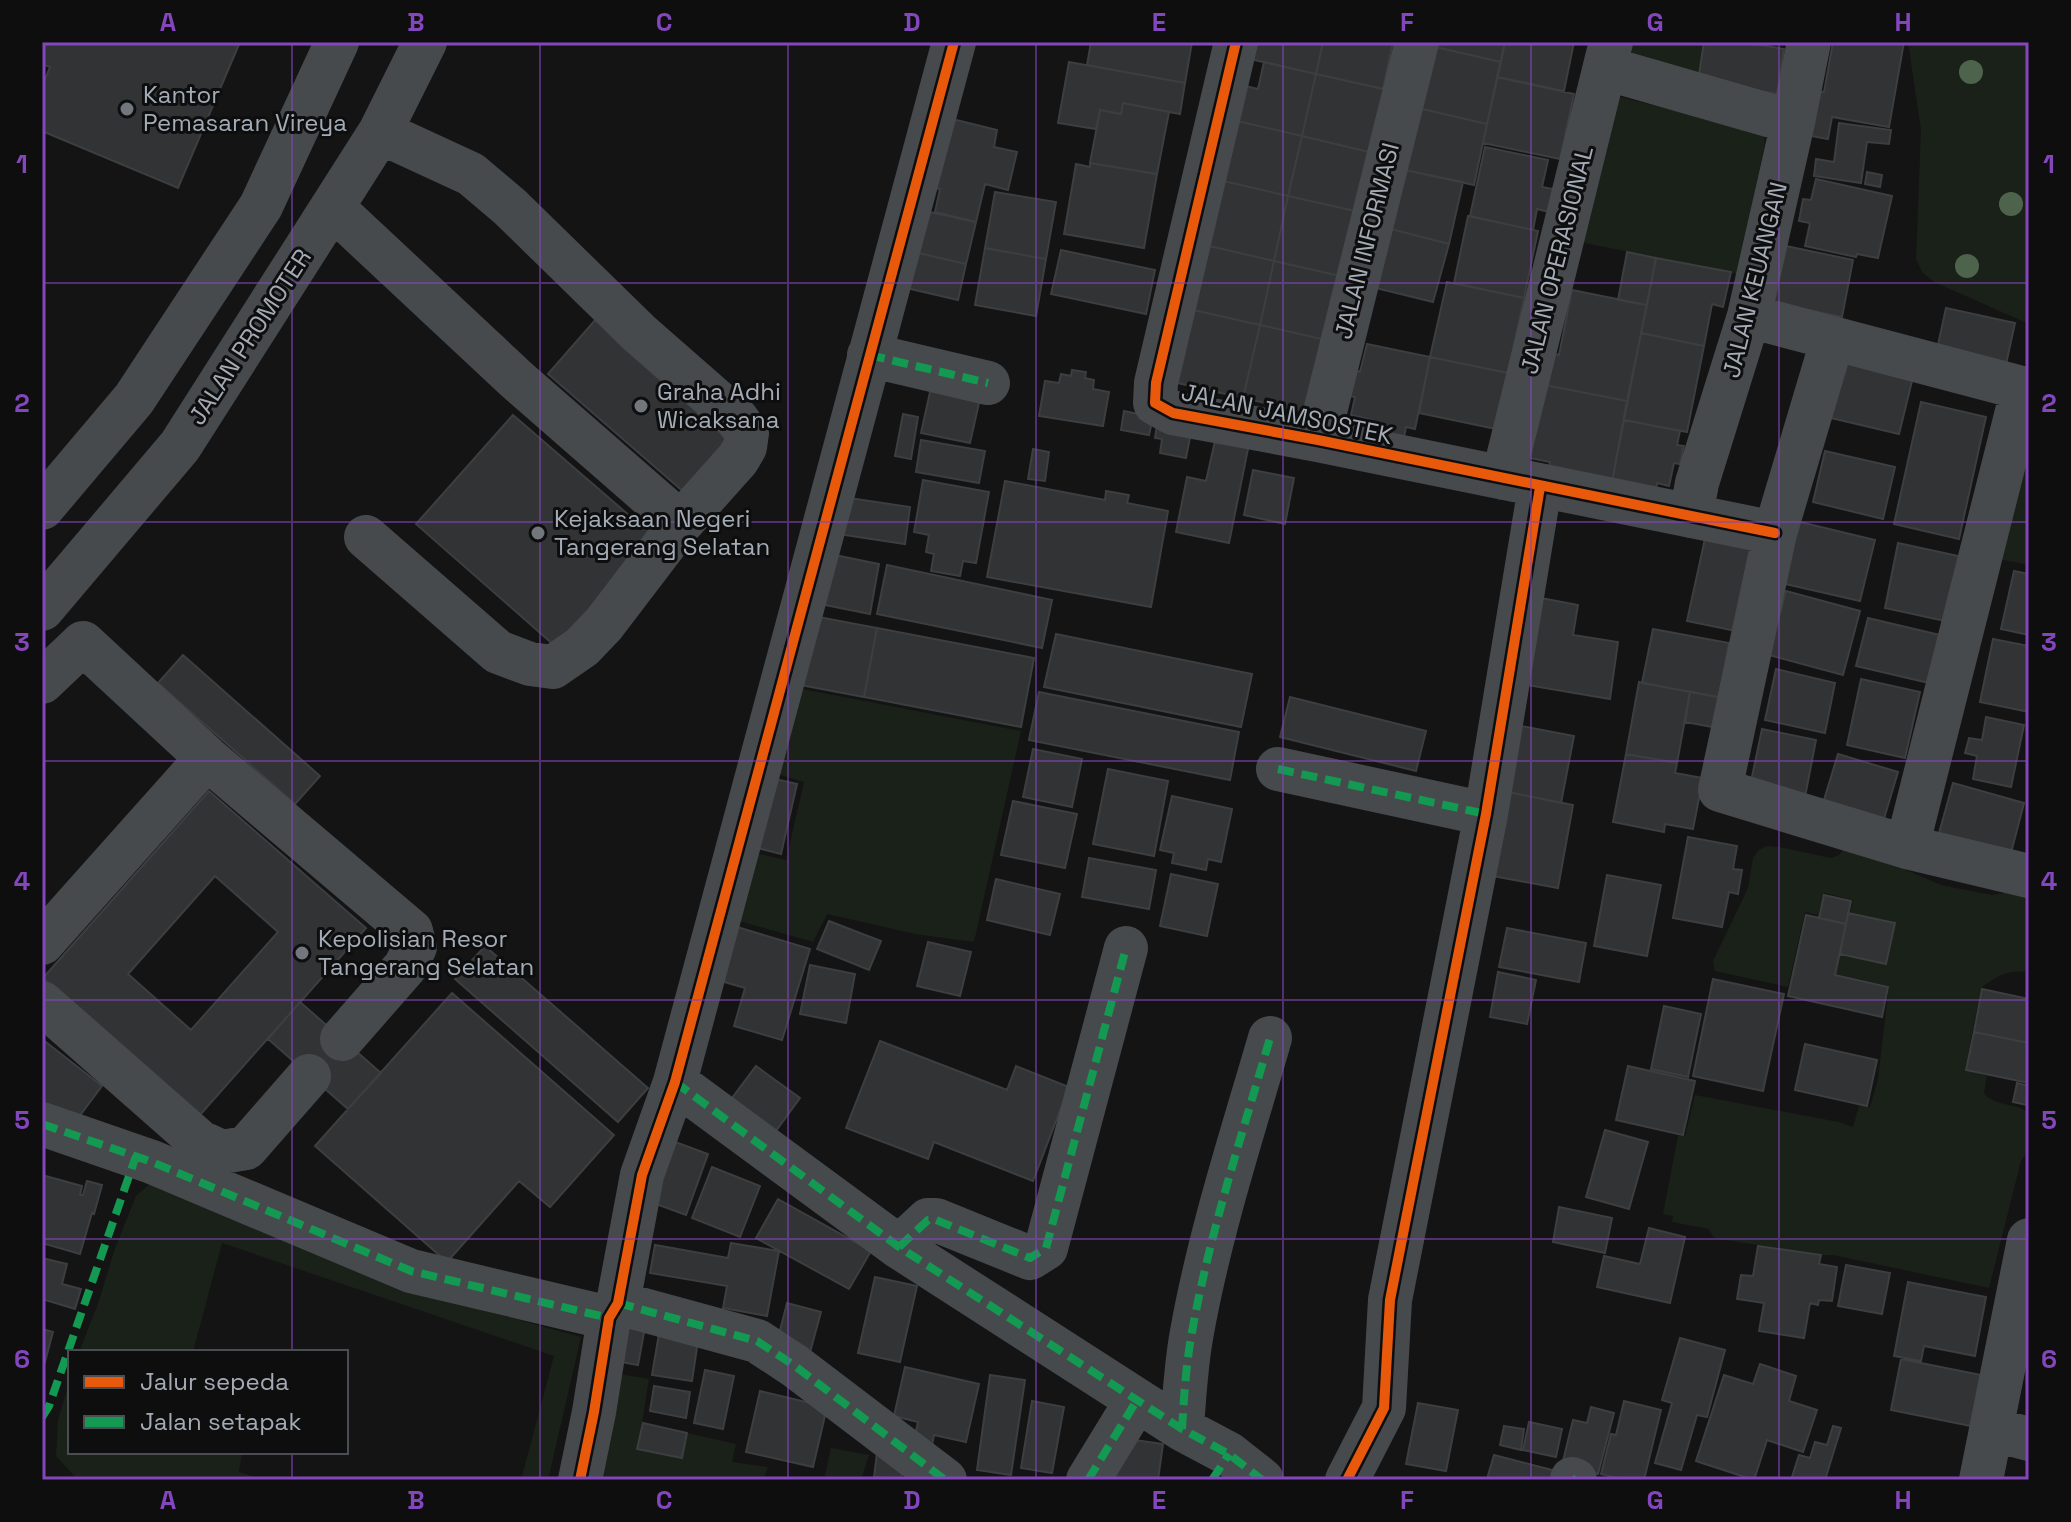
<svg xmlns="http://www.w3.org/2000/svg" width="2071" height="1522" viewBox="0 0 2071 1522" font-family="'Space Grotesk',sans-serif">
<style>
.green{fill:#1a2119}
.building{fill:#323335;stroke:#3c3e40;stroke-width:2;fill-rule:evenodd}
.lines{fill:none;stroke-linecap:round;stroke-linejoin:round}
.minor{stroke:#474a4d;stroke-width:44}
.quiet{stroke:#139951;stroke-width:8;stroke-dasharray:16 8;stroke-linecap:butt}
.cycleway-casing{stroke:#0e0e0f;stroke-width:15}
.cycleway{stroke:#e8590c;stroke-width:10}
.tree{fill:#4e634b}
.grid{fill:none;stroke:#8346bd;stroke-width:2;stroke-opacity:0.55}
.poi-dot{fill:#71777d;stroke:#0e0e0f;stroke-width:3}
.labels{text-anchor:middle;stroke-width:6;stroke-linejoin:round;paint-order:stroke}
.poi-label{font-size:24px;fill:#a3acb6;stroke:#0e0e0f;text-anchor:start}
.street-label{font-size:24px;fill:#a3acb6;stroke:#0e0e0f}
.neatline{fill:none;stroke:#8346bd;stroke-width:3}
.grid-label{font-size:26px;text-anchor:middle;font-weight:bold;fill:#8346bd}
</style>
<rect width="100%" height="100%" fill="#141414"/>
<path class="green" d="M1624 42H1704L1698 81 1629 62Z
M1908 42H2029V324L1934 282 1922 272 1916 259 1921 130Z
M1615 97 1624 98 1756 130 1764 135 1765 143 1737 274 1575 241Z
M2029 431V565L1999 559Z
M792 687 1021 731 974 942 915 934 827 914 813 942 732 919 751 852 786 860 804 782 770 772Z
M1767 846 1779 847 1831 858 1839 855 1844 849 1902 868 1941 885 1992 895 2016 891 2029 892V971C2005 972 2001 973 1981 988L1965 1070 1987 1076 1984 1093C1995 1107 2015 1102 2029 1113 2029 1129 2032 1148 2021 1161L1989 1288 1833 1255H1821L1719 1239 1713 1237 1709 1229 1672 1222 1673 1216 1663 1214 1678 1136H1685L1695 1095 1839 1122 1853 1127 1859 1106 1870 1107 1878 1079 1889 986 1836 974 1840 954 1887 964 1895 923 1850 913 1853 900 1824 893 1818 915 1805 912 1788 987 1715 971 1713 961 1748 888 1753 858 1759 850Z
M154 1180 388 1284 581 1337 548 1480H521L554 1356 222 1243 193 1352H79L99 1301 114 1251 136 1196Z
M613 1373 649 1379 638 1449 682 1458 687 1433 736 1444 732 1462 768 1467 763 1480H594Z
M70 1380V1452H242L239 1472 266 1480H78L56 1456 58 1420Z
M831 1448 869 1455 861 1480H824Z"/>
<path class="building" d="M42 42H240L178 188 42 131V87L50 67 42 64Z
M1091 42H1192L1185 83 1087 65Z
M1248 42H1323L1316 74 1245 58Z
M1323 42H1393L1383 89 1316 74Z
M1432 42H1505L1501 62 1431 46Z
M1505 42H1574L1564 91 1497 77Z
M1704 42H1743L1784 49 1777 94 1698 81Z
M1833 42H1904L1889 127 1832 117 1828 139 1806 135 1814 91 1824 92Z
M1431 46 1501 62 1487 124 1418 108Z
M1069 62 1185 83 1180 114 1123 103 1121 114 1100 110 1096 129 1058 123Z
M1264 62 1316 74 1302 136 1233 120 1241 85 1258 89Z
M1316 74 1393 91 1369 152 1302 136Z
M1497 77 1574 94 1560 159 1483 143Z
M1123 103 1169 112 1157 174 1090 163 1100 110 1121 114Z
M1418 108 1487 124 1474 185 1405 170Z
M936 115 997 130 994 147 1017 152 1008 190 985 184 976 222 935 212 940 189 920 185Z
M1233 120 1302 136 1288 196 1219 180Z
M1839 123 1891 130 1889 144 1867 142 1861 183 1814 176 1816 159 1834 162Z
M1302 136 1369 152 1355 211 1288 196Z
M1485 147 1548 160 1542 187 1553 189 1549 212 1537 209 1533 230 1470 216Z
M1090 163 1157 174 1144 248 1064 234 1076 164 1090 167Z
M1405 170 1463 182 1449 244 1391 229Z
M1867 172 1882 175 1880 187 1865 184Z
M1816 179 1892 196 1878 258 1857 254 1856 257 1805 246 1810 223 1799 221 1803 199 1811 200Z
M1219 180 1288 196 1274 261 1205 245Z
M995 192 1056 202 1046 259 985 248Z
M1288 196 1355 211 1340 276 1274 261Z
M911 208 976 222 966 264 910 251Z
M1468 216 1538 231 1524 298 1454 283Z
M1391 229 1449 244 1433 302 1376 288Z
M1205 245 1274 261 1260 325 1189 309Z
M1786 246 1853 260 1842 317 1774 303Z
M985 248 1046 259 1036 316 975 305Z
M1061 250 1155 270 1146 314 1051 294Z
M910 251 966 264 958 300 902 287Z
M1627 252 1656 258 1647 305 1618 300Z
M1656 258 1731 272 1723 307 1712 304 1704 346 1641 333Z
M1274 261 1340 276 1326 340 1260 325Z
M1447 282 1524 298 1508 373 1430 357Z
M1572 290 1647 305 1627 401 1540 384 1546 352 1559 355Z
M1946 308 2015 323 2005 369 1936 354Z
M1189 309 1260 325 1243 398 1173 382Z
M597 318 734 438 685 493 548 374Z
M1260 325 1326 340 1307 422 1284 417 1287 408 1243 398Z
M1641 333 1704 346 1687 432 1624 420Z
M1367 344 1430 357 1415 429 1406 427 1403 442 1369 435 1372 420 1351 415 1355 397 1349 396 1355 370 1360 372Z
M1430 357 1508 373 1496 429 1419 413Z
M1846 357 1914 373 1899 434 1831 418Z
M1072 370 1086 372 1085 378 1094 380 1093 389 1109 392 1103 426 1039 416 1045 381 1059 383 1061 374 1071 376Z
M932 383 981 394 970 443 921 433Z
M1540 384 1627 401 1611 487 1548 474 1550 462 1525 457Z
M1921 402 1986 417 1959 539 1894 524Z
M1124 411 1153 417 1149 435 1121 430Z
M903 414 918 417 911 459 895 456Z
M513 415 660 542 563 653 416 524Z
M1624 420 1680 431 1677 445 1684 446 1680 464 1674 463 1669 486 1657 483 1655 496 1611 487Z
M1193 422 1186 458 1160 453 1162 439 1155 438 1157 425Z
M1217 432 1250 439 1229 543 1176 532 1187 477 1206 481Z
M921 440 985 451 979 483 916 472Z
M1033 449 1049 452 1045 481 1028 479Z
M1825 451 1895 467 1883 519 1813 502Z
M1253 470 1294 478 1285 524 1244 515Z
M923 480 989 492 976 563 963 561 960 576 931 571 934 554 926 552 929 535 914 532Z
M1005 481 1105 500 1106 491 1129 495 1127 503 1168 511 1151 607 987 577Z
M836 496 910 507 905 544 831 533Z
M1796 521 1875 540 1860 601 1781 583Z
M1706 534 1765 546 1746 633 1687 621Z
M1898 543 1963 557 1950 622 1885 608Z
M825 553 879 564 870 614 815 603Z
M887 565 1052 600 1042 648 877 614Z
M2014 571 2029 574V635L2001 629Z
M1786 591 1860 611 1843 675 1769 655Z
M1541 598 1578 605 1573 635 1618 642 1610 699 1527 685Z
M808 615 877 628 864 697 795 684Z
M1868 618 1940 635 1929 683 1856 666Z
M877 628 1034 658 1021 727 864 697Z
M1653 629 1729 643 1719 697 1642 683Z
M1056 634 1252 674 1241 727 1044 687Z
M1993 639 2029 646V712L1980 702Z
M183 655 320 776 295 804 158 683Z
M1776 669 1835 683 1825 733 1765 720Z
M1861 679 1920 692 1905 758 1847 745Z
M1639 682 1690 692 1677 763 1626 754Z
M1039 692 1239 732 1230 780 1029 740Z
M1690 692 1729 699 1723 729 1685 722Z
M1290 697 1426 731 1416 771 1280 737Z
M1986 717 2024 725 2011 787 1973 779 1977 756 1965 753 1969 738 1982 740Z
M1516 725 1574 736 1561 803 1503 791Z
M1762 729 1816 740 1804 802 1749 791Z
M1033 749 1082 759 1072 807 1023 797Z
M1626 754 1677 763 1675 773 1703 778 1693 829 1665 824 1664 832 1613 822Z
M1838 754 1898 772 1883 822 1823 803Z
M1108 769 1168 781 1154 856 1093 844Z
M762 776 797 784 781 854 746 845Z
M1953 783 2024 803 2011 853 1939 833Z
M209 791 366 928 199 1116 43 978ZM215 876 278 932 191 1030 128 974Z
M1503 791 1573 805 1558 888 1487 875Z
M1172 796 1232 809 1221 862 1208 859 1206 870 1172 863 1174 853 1160 850Z
M1013 801 1077 814 1065 868 1001 855Z
M1688 837 1737 846 1733 869 1742 870 1738 894 1729 892 1722 927 1673 918Z
M1089 858 1156 870 1149 909 1082 897Z
M1171 874 1218 884 1207 936 1160 926Z
M1607 875 1661 885 1647 956 1594 946Z
M996 879 1060 894 1050 935 987 920Z
M1824 895 1851 901 1846 924 1819 918Z
M1848 913 1895 923 1886 964 1840 954Z
M1806 915 1846 924 1835 975 1888 987 1882 1017 1788 996Z
M829 921 881 941 869 970 817 949Z
M737 927 810 949 782 1040 734 1026 745 988 721 981Z
M1507 928 1586 943 1579 982 1499 967Z
M928 942 971 952 960 996 917 986Z
M485 946 648 1088 618 1122 455 979Z
M810 965 855 974 846 1023 800 1014Z
M1498 972 1536 980 1527 1024 1490 1017Z
M1713 979 1784 994 1763 1091 1693 1076Z
M1982 989 2029 999V1043L1974 1032Z
M452 993 614 1135 550 1207 519 1181 447 1262 315 1146Z
M300 1002 381 1073 348 1109 268 1039Z
M1664 1006 1701 1014 1688 1077 1651 1069Z
M1974 1032 2029 1043V1083L1966 1070Z
M42 1039 102 1086 72 1126 42 1102Z
M880 1041 1007 1090 1016 1066 1069 1087 1033 1181 934 1142 928 1159 846 1128Z
M1805 1044 1877 1060 1867 1106 1795 1090Z
M756 1066 800 1098 770 1139 726 1106Z
M1628 1066 1695 1081 1683 1135 1616 1120Z
M2017 1083 2029 1086 2027 1105 2013 1102Z
M1605 1130 1648 1142 1629 1209 1586 1197Z
M667 1139 708 1154 686 1215 645 1200Z
M712 1167 760 1186 740 1237 692 1218Z
M42 1175 82 1186 80 1195H83L87 1181 102 1185 94 1214 92 1213 80 1254 42 1243Z
M778 1199 871 1251 849 1289 756 1238Z
M1559 1207 1612 1218 1605 1253 1553 1242Z
M1649 1228 1685 1237 1670 1303 1597 1287 1604 1256 1640 1264Z
M731 1243 779 1251 767 1316 723 1308 727 1286 650 1273 655 1245 728 1258Z
M1758 1246 1821 1255 1819 1264 1837 1267 1832 1301 1819 1300 1818 1305 1810 1303 1804 1338 1759 1331 1764 1303 1737 1299 1741 1275 1753 1276Z
M42 1258 67 1264 62 1284 81 1289 75 1309 42 1299Z
M1846 1265 1890 1273 1882 1314 1838 1306Z
M875 1277 917 1286 900 1362 858 1353Z
M1908 1282 1986 1297 1975 1356 1924 1346 1921 1361 1894 1356Z
M787 1303 821 1312 809 1356 776 1346Z
M620 1306 648 1311 638 1365 610 1360Z
M660 1328 699 1334 692 1381 652 1375Z
M42 1329 53 1332 42 1373Z
M1680 1338 1725 1350 1707 1417 1697 1415 1681 1470 1655 1463 1672 1403 1662 1400Z
M1901 1359 1981 1375 1971 1426 1891 1410Z
M1760 1364 1796 1376 1789 1401 1817 1410 1803 1452 1767 1440 1754 1480 1696 1461 1724 1375 1753 1384Z
M905 1367 979 1384 966 1442 934 1435 931 1450 913 1445 918 1422 894 1416Z
M705 1370 734 1376 723 1429 694 1423Z
M990 1375 1025 1380 1011 1475 977 1470Z
M654 1386 690 1392 686 1418 650 1411Z
M760 1391 827 1407 813 1467 746 1452Z
M1032 1401 1064 1407 1052 1473 1021 1468Z
M1624 1401 1661 1410 1644 1480H1626L1601 1474 1611 1434 1616 1435Z
M1418 1403 1458 1410 1446 1471 1406 1464Z
M1591 1407 1614 1413 1598 1474 1562 1465 1573 1420 1587 1423Z
M1529 1422 1562 1429 1556 1457 1523 1450Z
M643 1423 687 1433 682 1458 637 1449Z
M1504 1426 1524 1429 1521 1450 1500 1445Z
M1833 1426 1841 1428 1825 1480H1791L1799 1455 1810 1458 1815 1442 1827 1445Z
M1121 1438 1163 1444 1158 1480H1115Z
M877 1453 904 1457 901 1480 874 1477Z
M1494 1455 1556 1471 1554 1480 1487 1479Z"/>
<g class="lines">
<path class="minor" d="M1236 42 1156 383 1155 403 1173 413 1318 440 1775 533
M1605 68 1793 122
M333 208 517 380 681 523
M1749 316 2029 390
M1833 338 1775 533 1720 790 1907 847 2029 876
M869 355 988 383
M1318 440 1417 42
M1503 478 1611 42
M42 508 134 399 261 206 337 42
M1691 516 1697 483 1749 316 1793 122 1809 42
M366 537 498 652 530 664 553 667 582 647 604 624 681 523 738 459 745 447 747 433 736 418 639 333 510 207 471 174 380 132
M42 609 180 446 380 132 425 42
M42 682 83 643 207 758 42 943
M207 758 411 931 415 947 405 967 342 1039
M1278 769 1486 814
M1907 847 2023 388
M42 1003 200 1142 222 1152 246 1148 309 1076
M675 1082 899 1247 1182 1429 1229 1454 1262 1480
M42 1124 152 1162 411 1271 609 1318
M899 1247 928 1220H936L1030 1258 1046 1248 1126 948
M618 1303 757 1341 795 1366 945 1480
M1182 1429C1184 1397 1186 1364 1192 1332 1210 1232 1242 1135 1270 1038
M1991 1429 2029 1439
M1572 1479 1575 1480
M580 1480 594 1412 609 1318 618 1303 642 1175 675 1082 954 42
M1088 1480 1137 1400
M1347 1480 1384 1408 1390 1300 1486 814 1540 487
M1981 1480 2029 1240"/>
<path class="quiet" d="M869 355 988 383
M1278 769 1486 814
M675 1082 899 1247 1182 1429 1229 1454 1262 1480
M42 1124 152 1162 411 1271 609 1318
M899 1247 928 1220H936L1030 1258 1046 1248 1126 948
M618 1303 757 1341 795 1366 945 1480
M42 1417 49 1406 136 1156
M1182 1429C1184 1397 1186 1364 1192 1332 1210 1232 1242 1135 1270 1038
M1572 1479 1575 1480
M1088 1480 1137 1400
M1212 1480 1229 1454"/>
<g class="cycleway-casing">
<path id="cycleway" d="M1236 42 1156 383 1155 403 1173 413 1318 440 1775 533
M580 1480 594 1412 609 1318 618 1303 642 1175 675 1082 954 42
M1347 1480 1384 1408 1390 1300 1486 814 1540 487"/>
</g>
<use href="#cycleway" class="cycleway"/>
</g>
<g class="tree">
<circle cx="1971" cy="72" r="12"/>
<circle cx="2011" cy="204" r="12"/>
<circle cx="1967" cy="266" r="12"/>
</g>
<path class="grid" d="M292 42V1352M540 42V1480M788 42V1480M1036 42V1480M1283 42V1480M1531 42V1480M1779 42V1480M42 283H2029M42 522H2029M42 761H2029M42 1000H2029M42 1239H2029M292 1452V1480"/>
<g class="poi-dot">
<circle cx="127" cy="109" r="8"/>
<circle cx="641" cy="406" r="8"/>
<circle cx="538" cy="533" r="8"/>
<circle cx="302" cy="953" r="8"/>
</g>
<g class="labels">
<g class="poi-label">
<text x="143" y="103">Kantor<tspan x="143" dy="28">Pemasaran Vireya</tspan></text>
<text x="657" y="400">Graha Adhi<tspan x="657" dy="28">Wicaksana</tspan></text>
<text x="554" y="527">Kejaksaan Negeri<tspan x="554" dy="28">Tangerang Selatan</tspan></text>
<text x="318" y="947">Kepolisian Resor<tspan x="318" dy="28">Tangerang Selatan</tspan></text>
</g>
<g class="street-label">
<text transform="translate(1367 241) rotate(-76)" y="8">JALAN INFORMASI</text>
<text transform="translate(1557 260) rotate(-76)" y="8">JALAN OPERASIONAL</text>
<text transform="translate(1755 280) rotate(-76)" y="8">JALAN KEUANGAN</text>
<text transform="translate(250 337) rotate(-57)" y="8">JALAN PROMOTER</text>
<text transform="translate(1287 414) rotate(12)" y="8">JALAN JAMSOSTEK</text>
</g>
</g>
<rect width="2071" height="1522" fill="none" stroke="#0e0e0f" stroke-width="88"/>
<rect x="68" y="1350" width="280" height="104" fill="#0e0e0f" stroke="#4a4d52" stroke-width="2"/>
<rect x="84" y="1376" width="40" height="12" fill="#e8590c" stroke="#4a4d52" stroke-width="2"/>
<text x="140" y="1390" font-size="24" fill="#a3acb6">Jalur sepeda</text>
<rect x="84" y="1416" width="40" height="12" fill="#139951" stroke="#4a4d52" stroke-width="2"/>
<text x="140" y="1430" font-size="24" fill="#a3acb6">Jalan setapak</text>
<rect x="44" y="44" width="1983" height="1434" class="neatline"/>
<g class="grid-label">
<text x="168" y="31">A</text>
<text x="416" y="31">B</text>
<text x="664" y="31">C</text>
<text x="912" y="31">D</text>
<text x="1159" y="31">E</text>
<text x="1407" y="31">F</text>
<text x="1655" y="31">G</text>
<text x="1903" y="31">H</text>
<text x="22" y="173">1</text>
<text x="2049" y="173">1</text>
<text x="22" y="412">2</text>
<text x="2049" y="412">2</text>
<text x="22" y="651">3</text>
<text x="2049" y="651">3</text>
<text x="22" y="890">4</text>
<text x="2049" y="890">4</text>
<text x="22" y="1129">5</text>
<text x="2049" y="1129">5</text>
<text x="22" y="1368">6</text>
<text x="2049" y="1368">6</text>
<text x="168" y="1509">A</text>
<text x="416" y="1509">B</text>
<text x="664" y="1509">C</text>
<text x="912" y="1509">D</text>
<text x="1159" y="1509">E</text>
<text x="1407" y="1509">F</text>
<text x="1655" y="1509">G</text>
<text x="1903" y="1509">H</text>
</g>
</svg>
